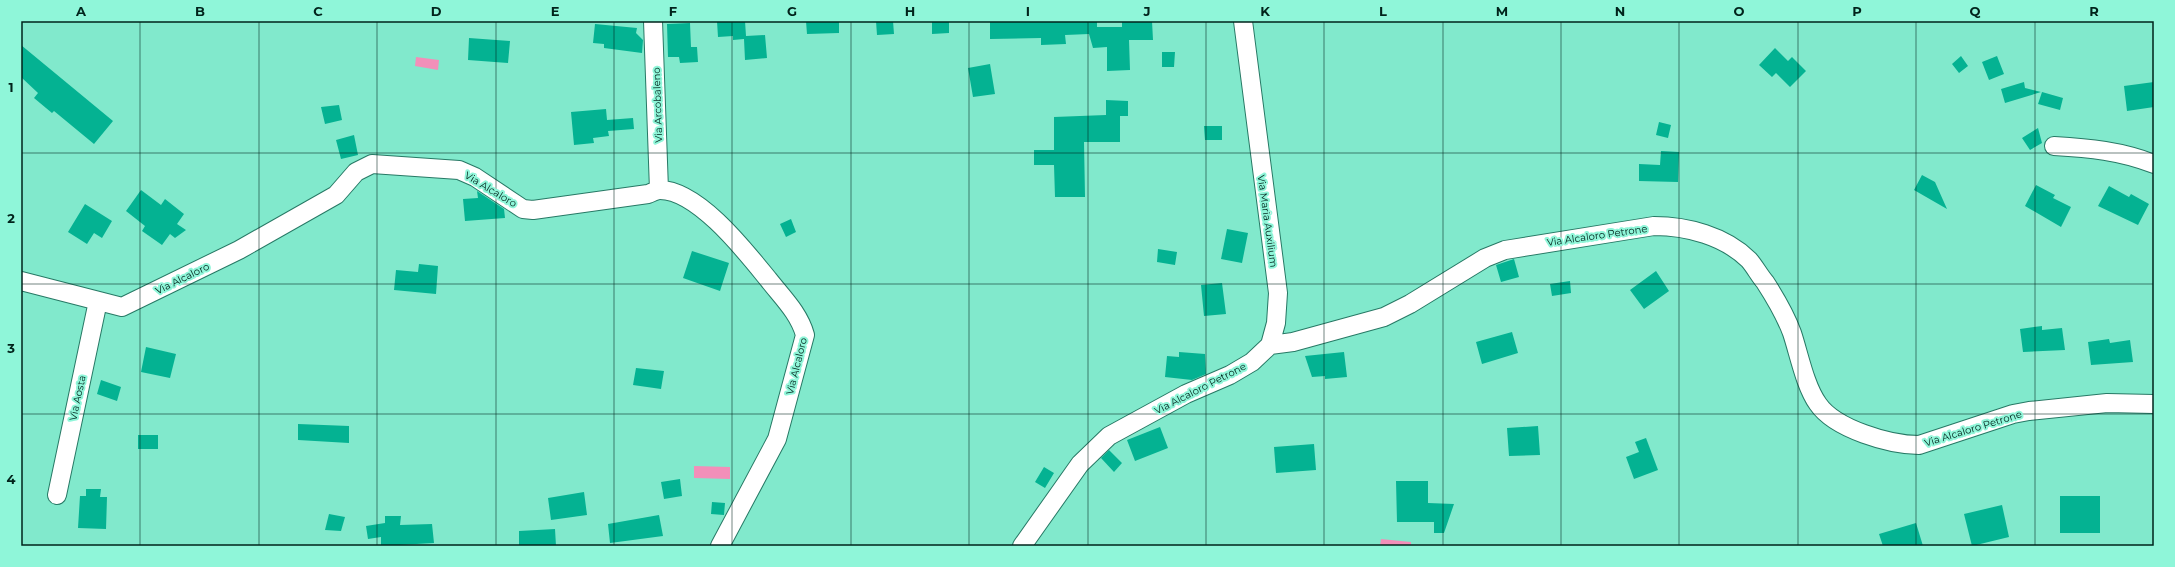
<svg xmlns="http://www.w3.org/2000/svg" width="2175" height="567" viewBox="0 0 2175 567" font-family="Montserrat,sans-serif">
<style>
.water{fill:#f28fb9}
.building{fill:#04b292}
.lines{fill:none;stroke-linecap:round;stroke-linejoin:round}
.minor-casing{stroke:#277965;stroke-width:20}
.minor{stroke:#fff;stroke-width:18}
.grid{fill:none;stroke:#01231b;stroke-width:1;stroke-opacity:0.55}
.labels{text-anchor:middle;stroke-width:4;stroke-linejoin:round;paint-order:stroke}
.street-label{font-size:10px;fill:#01231b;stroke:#8ff6d9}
.neatline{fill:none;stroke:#01231b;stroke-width:1.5}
.grid-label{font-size:13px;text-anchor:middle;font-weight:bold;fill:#01231b}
</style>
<rect width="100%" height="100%" fill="#81e9cc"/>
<path class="water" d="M416 57 439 60 438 70 415 66Z
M694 466 730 467V479L694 478Z
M1381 539 1411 542V546H1380Z"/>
<path class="building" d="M717 21H745L746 36 765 35 767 58 745 60 744 39 733 40V36L718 37Z
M806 21H839V33L807 34Z
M876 21H893L894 34 877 35Z
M932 21H949V33L932 34Z
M1008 21H1097V27H1122V21H1152L1153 40H1129L1130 70 1107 71V47L1093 48 1089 34 1065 35 1066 44 1041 45V38L990 39V22Z
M690 23 691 47H697L698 62 680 63 679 57H668L667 24Z
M595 24 637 28 636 33 643 40 642 53 604 48V44L593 43Z
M469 38 510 41 508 63 468 60Z
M21 45 113 121 94 144 54 111 52 113 34 98 38 93 21 77Z
M1775 48 1788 61 1792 57 1806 71 1790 87 1776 73 1772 77 1759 65Z
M1162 52H1175L1174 67H1162Z
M1961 56 1968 66 1959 73 1952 64Z
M1997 56 2004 74 1989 80 1982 62Z
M990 64 995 94 973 97 968 68Z
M2024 82 2025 88 2041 92 2005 103 2001 89Z
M2154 82V107L2127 111 2124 86Z
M2042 92 2063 98 2060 110 2038 104Z
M1106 100 1128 101V116H1120V142H1084L1085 197H1055L1054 165H1034V150H1054V117L1106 115Z
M339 105 342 120 325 124 321 107Z
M606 109 607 120 633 118 634 129 608 131 609 136 593 138 594 143 574 145 571 112Z
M1659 122 1671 125 1668 138 1656 135Z
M1204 126H1222V140H1205Z
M2038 128 2042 143 2030 150 2022 138Z
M354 135 358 155 341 159 336 140Z
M1661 151 1679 152 1678 182 1639 181V164L1660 165Z
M1922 175 1935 182 1947 209 1914 190Z
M2036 185 2055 195 2053 198 2071 207 2061 227 2025 206Z
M2109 186 2129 197 2131 194 2149 204 2138 225 2098 206Z
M141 190 161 205 165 199 184 214 177 224 186 230 175 238 170 234 162 245 142 231 145 226 126 211Z
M477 191 504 209 505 218 465 221 463 199 478 198Z
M85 204 112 221 102 238 94 233 87 244 68 232Z
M791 219 796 232 786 237 780 224Z
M1227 229 1248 233 1242 263 1221 259Z
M1158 249 1177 252 1175 265 1157 262Z
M692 251 729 263 720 291 683 278Z
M1514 259 1519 277 1501 282 1496 265Z
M419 264 438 266 436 294 394 290 396 270 418 272Z
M1656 271 1669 291 1644 309 1630 290Z
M1570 281 1571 293 1552 296 1550 284Z
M1222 283 1226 314 1204 316 1201 285Z
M2042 326V330L2062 328 2065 350 2023 352 2020 329Z
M1512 332 1518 353 1482 364 1476 342Z
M2109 339 2110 343 2130 340 2133 362 2091 365 2088 342Z
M146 347 176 354 170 378 141 372Z
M1179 352 1205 354 1206 374 1192 380 1165 377 1167 356 1179 357Z
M1344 352 1347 377 1325 379V376L1312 377 1305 356Z
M636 368 664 371 661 389 633 385Z
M101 380 121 387 117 401 97 394Z
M298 424 349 426V443L298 440Z
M1538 426 1540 455 1509 456 1507 428Z
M1160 427 1168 448 1135 461 1127 440Z
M138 435H158V449H138Z
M1646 438 1658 470 1634 479 1626 457 1639 452 1635 442Z
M1314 444 1316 470 1276 473 1274 447Z
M1109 450 1122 463 1114 472 1101 458Z
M1044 467 1054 473 1045 488 1035 482Z
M680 479 682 496 664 499 661 482Z
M1396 481H1428V503L1454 504 1444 533H1434V522H1397Z
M86 489H101L100 497H107L106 529 78 528 80 496H86Z
M584 492 587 515 551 520 548 498Z
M2060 496H2100V533H2060Z
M712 502 725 503 724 515 711 514Z
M2002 505 2009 537 1972 546 1964 514Z
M329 514 345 517 341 531 325 530Z
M659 515 663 536 610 543 608 524Z
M385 516H401L400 525 432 524 434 543 381 546V537L368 539 366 526 385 523Z
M1916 523 1923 546H1883L1879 534Z
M555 529 556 546H519V531Z"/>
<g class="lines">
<g class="minor-casing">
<path id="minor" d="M653 21 659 190
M1243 21 1278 293 1276 323 1270 345
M2054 146C2089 148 2121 151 2154 164
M21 281 122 307 239 250 336 195 356 172 372 164 459 170 475 177 523 209 533 210 648 194C651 193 656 190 660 190 698 190 746 252 768 279 782 297 799 313 805 335L777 439 720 546
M57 495 98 301
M1022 546 1080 464 1109 436 1186 394 1230 375 1252 362 1270 345 1293 342 1384 317 1410 304 1485 258 1505 250 1654 226C1687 226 1725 236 1749 260 1755 267 1759 275 1765 282 1776 299 1785 314 1792 333 1799 354 1805 386 1818 404 1835 429 1890 445 1919 445L2013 414 2029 411 2107 403 2154 404"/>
</g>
<use href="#minor" class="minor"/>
</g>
<path class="grid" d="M140 21V546M259 21V546M377 21V546M496 21V546M614 21V546M732 21V546M851 21V546M969 21V546M1088 21V546M1206 21V546M1324 21V546M1443 21V546M1561 21V546M1679 21V546M1798 21V546M1916 21V546M2035 21V546M21 153H2154M21 284H2154M21 414H2154"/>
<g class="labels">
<g class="street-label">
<text transform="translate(657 105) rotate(-92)" y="4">Via Arcobaleno</text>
<text transform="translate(491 189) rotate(31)" y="4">Via Alcaloro</text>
<text transform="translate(1268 221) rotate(82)" y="4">Via Maria Auxilium</text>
<text transform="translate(1597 235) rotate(-8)" y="4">Via Alcaloro Petrone</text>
<text transform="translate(182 278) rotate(-26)" y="4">Via Alcaloro</text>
<text transform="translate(796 366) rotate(-76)" y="4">Via Alcaloro</text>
<text transform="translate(1200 388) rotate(-27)" y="4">Via Alcaloro Petrone</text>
<text transform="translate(77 398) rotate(-78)" y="4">Via Aosta</text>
<text transform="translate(1973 428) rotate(-17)" y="4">Via Alcaloro Petrone</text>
</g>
</g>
<rect width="2175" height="567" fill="none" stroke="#8ff6d9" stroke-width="44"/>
<rect x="22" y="22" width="2131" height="523" class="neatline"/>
<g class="grid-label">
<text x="81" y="16">A</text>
<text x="200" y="16">B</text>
<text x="318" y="16">C</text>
<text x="436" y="16">D</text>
<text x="555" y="16">E</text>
<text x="673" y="16">F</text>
<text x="792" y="16">G</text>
<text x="910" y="16">H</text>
<text x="1028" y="16">I</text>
<text x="1147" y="16">J</text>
<text x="1265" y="16">K</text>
<text x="1383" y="16">L</text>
<text x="1502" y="16">M</text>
<text x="1620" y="16">N</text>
<text x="1739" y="16">O</text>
<text x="1857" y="16">P</text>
<text x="1975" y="16">Q</text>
<text x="2094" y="16">R</text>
<text x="11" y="92">1</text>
<text x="11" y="223">2</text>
<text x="11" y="353">3</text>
<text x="11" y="484">4</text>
</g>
</svg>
